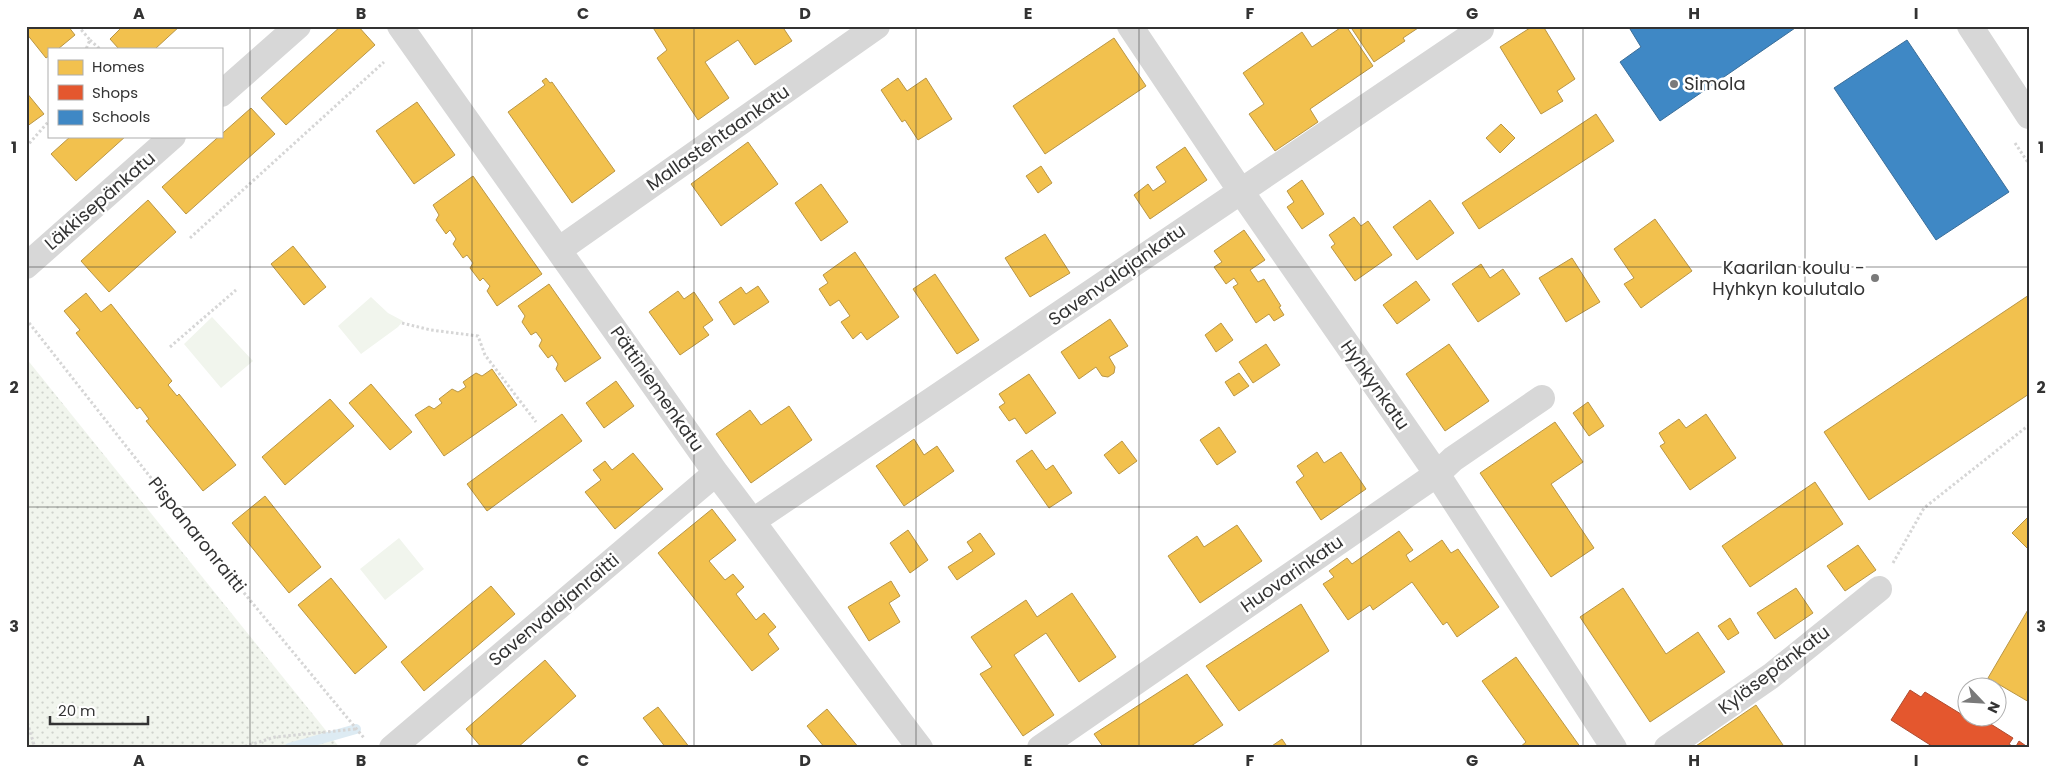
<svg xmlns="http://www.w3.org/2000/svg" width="2055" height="774" viewBox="0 0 2055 774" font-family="Poppins,sans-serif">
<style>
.grass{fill:url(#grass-dots)}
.park{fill:#f1f5ed}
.homes{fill:#f2c14e;stroke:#b99646}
.shops{fill:#e4572e;stroke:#af4c30}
.schools{fill:#3f88c5;stroke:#3b6e99}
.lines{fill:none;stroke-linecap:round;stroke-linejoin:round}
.stream{stroke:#ddebf3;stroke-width:10}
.path{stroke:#d6d6d6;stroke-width:3;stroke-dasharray:2.5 2.5;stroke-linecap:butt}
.minor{stroke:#d7d7d7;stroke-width:26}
.grid{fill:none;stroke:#333;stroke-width:1;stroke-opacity:0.55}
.poi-dot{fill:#7a7a7a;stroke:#fff;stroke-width:2}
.labels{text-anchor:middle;stroke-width:5;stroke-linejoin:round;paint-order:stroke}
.poi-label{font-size:18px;fill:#333;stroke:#fff;text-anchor:start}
.street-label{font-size:18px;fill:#333;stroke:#fff}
.neatline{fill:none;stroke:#333;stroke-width:2}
.grid-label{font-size:16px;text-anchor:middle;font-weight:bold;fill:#333}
</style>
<defs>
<pattern id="grass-dots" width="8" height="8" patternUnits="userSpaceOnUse" patternTransform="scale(1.25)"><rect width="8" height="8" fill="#f1f5ed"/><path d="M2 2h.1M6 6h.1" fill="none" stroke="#cfd2cc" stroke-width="1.8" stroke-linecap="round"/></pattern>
</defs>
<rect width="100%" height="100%" fill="#fff"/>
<path class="grass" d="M26 358 340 748H26Z"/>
<path class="park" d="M371 297 388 313 403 321 398 327 361 354 338 326Z
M212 317 253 361 221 388 184 344Z
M399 538 424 569 385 600 360 569Z"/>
<path class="homes" d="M26 26H68L75 35 58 49H49V56L46 58 26 33Z
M123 26H180L155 49H119L110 39Z
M341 26H358L375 45 286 125 261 98Z
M652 26H782L792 41 755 65 738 40 705 62 729 98 698 120 657 58 667 50Z
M1343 26H1346L1373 66 1310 109 1318 122 1275 151 1249 114 1264 104 1243 73 1302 32 1312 47Z
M1350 26H1421L1403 38 1405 41 1374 62Z
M1533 26H1543L1575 79 1557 91 1563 101 1541 114 1500 47Z
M1114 38 1146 86 1045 154 1013 106Z
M546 78 550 83 552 82 615 171 572 203 508 112 545 85 542 81Z
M898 78 907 91 926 78 952 119 918 140 905 120 902 122 881 90Z
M26 92 44 114 26 127Z
M417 102 455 155 414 184 376 131Z
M251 108 275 134 186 214 162 187Z
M1596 114 1614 141 1479 229 1462 203Z
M1501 124 1515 138 1500 153 1486 138Z
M71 136H126L76 181 51 154Z
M748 142 778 184 721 226 691 184Z
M1185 147 1207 180 1150 219 1134 195 1148 184 1153 191 1166 182 1156 167Z
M1041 166 1052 183 1038 193 1026 176Z
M473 176 542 274 497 306 487 291 490 286 483 278 480 281 470 268 473 263 467 255 463 258 453 244 456 239 450 230 446 234 436 220 439 215 433 205Z
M1302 180 1324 214 1302 229 1287 207 1294 202 1287 191Z
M821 184 848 222 821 241 795 203Z
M148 200 176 232 109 292 81 261Z
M1430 200 1454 233 1417 260 1393 227Z
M1354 217 1361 226 1368 221 1392 255 1355 281 1331 247 1335 244 1329 235Z
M1655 219 1692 271 1641 308 1624 284 1634 278 1614 249Z
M1244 230 1265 260 1250 270 1258 282 1264 279 1281 306 1279 307 1284 315 1274 321 1269 314 1256 323 1233 287 1238 284 1234 278 1226 284 1214 267 1222 262 1214 251Z
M1045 234 1070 273 1030 297 1005 258Z
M293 246 326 287 304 305 271 264Z
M855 252 899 317 867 340 861 332 853 339 841 322 850 316 839 300 830 306 819 289 828 283 823 275Z
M1572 258 1600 302 1566 322 1539 278Z
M1481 264 1490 278 1503 269 1520 294 1478 322 1452 284Z
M935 274 979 340 957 354 913 289Z
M1416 281 1430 300 1397 324 1383 305Z
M549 284 601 358 565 382 556 369 558 364 552 355 548 358 539 346 542 340 536 332 531 335 522 322 525 316 518 306Z
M758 286 769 302 734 325 719 302 741 287 746 294Z
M678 291 684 299 694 292 713 320 703 327 709 335 680 355 649 312Z
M86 293 101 312 111 304 172 381 168 385 177 396 179 394 236 465 203 491 146 421 149 419 140 407 137 409 76 333 80 330 64 311Z
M2029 295V394L1869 500 1824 432Z
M1110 319 1128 346 1109 357 1115 367 1114 373 1108 377 1102 376 1096 367 1079 379 1061 352Z
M1221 323 1233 340 1216 352 1205 335Z
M1266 344 1280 365 1253 383 1239 362Z
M1449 344 1489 401 1445 431 1406 374Z
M492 369 517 405 444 456 415 415 429 406 434 409 442 403 439 399 452 389 458 392 466 387 463 382 476 373 482 376Z
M1239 373 1249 386 1234 396 1225 382Z
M1029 374 1056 413 1026 434 1015 418 1009 421 999 407 1005 403 999 394Z
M616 381 634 406 604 428 586 403Z
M371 384 412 432 390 450 349 403Z
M330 399 354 426 285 485 262 457Z
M1588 402 1604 426 1589 436 1573 413Z
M789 406 812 440 751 483 716 434 750 410 761 425Z
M562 414 582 441 487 511 467 484Z
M1706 414 1736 458 1690 490 1660 446 1665 443 1659 433 1679 419 1686 428Z
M1555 422 1583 462 1551 484 1594 548 1551 577 1480 473Z
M1219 427 1236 452 1217 465 1200 440Z
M914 439 924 455 937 446 954 471 904 506 876 466Z
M1122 441 1137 461 1119 474 1104 455Z
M1032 450 1046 470 1053 465 1072 493 1049 508 1016 461Z
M1317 452 1324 463 1341 452 1366 489 1321 520 1296 482 1304 476 1297 466Z
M633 453 663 489 615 529 585 492 601 480 593 470 605 461 612 470Z
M1815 482 1843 524 1750 587 1722 546Z
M265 496 321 567 289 593 232 523Z
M712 509 736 540 709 561 725 580 733 574 744 587 736 594 756 620 764 613 776 627 768 634 779 649 752 671 658 553Z
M2029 516V550L2012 533Z
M1237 525 1262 561 1200 603 1168 556 1197 536 1204 547Z
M908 530 928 560 910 573 890 543Z
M1399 531 1413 550 1406 555 1410 562 1442 540 1451 553 1458 549 1499 607 1457 637 1447 622 1443 625 1412 582 1373 610 1370 605 1348 620 1323 584 1334 577 1329 571 1347 558 1352 564Z
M980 533 995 554 957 580 948 567 973 551 967 542Z
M1858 545 1876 570 1845 591 1827 566Z
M331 578 387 647 355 674 298 605Z
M891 581 900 596 889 603 900 622 869 641 848 607Z
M491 586 515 614 424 691 401 662Z
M1623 588 1666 654 1698 632 1725 672 1650 722 1580 617Z
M1796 588 1813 613 1775 639 1757 613Z
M1072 593 1116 657 1079 682 1046 633 1014 655 1054 715 1023 736 980 674 992 667 971 637 1026 600 1037 617Z
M1301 604 1329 651 1239 711 1206 666Z
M2029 608V702L1988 678Z
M1730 618 1739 633 1728 640 1718 626Z
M1516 657 1581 748H1519L1526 742 1482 681Z
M545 660 576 696 517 748H482L466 729Z
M1187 674 1223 725 1188 748H1104L1094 734Z
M1756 705 1785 748H1693Z
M658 707 690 748H666L643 718Z
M827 709 859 748H825L807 726Z
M1282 739 1288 748H1269Z"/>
<path class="shops" d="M1910 690 1921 697 1925 692 1974 722 1978 716 2013 738 2009 744 2015 748 2019 741 2029 748H1935L1891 720Z"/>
<path class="schools" d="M1634 26H1798L1660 121 1620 62 1641 47 1630 29Z
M1907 40 2009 192 1936 240 1834 88Z"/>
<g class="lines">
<path class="stream" d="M289 748 356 729"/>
<path class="path" d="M78 26 90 40 86 49
M90 40 100 49
M2015 143 2029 164
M26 147 49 121
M190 238 384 62
M26 319 192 530 364 738
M402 323 431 330 478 336 485 355 536 422
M170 347 236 290
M1893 563 1924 508 2029 425
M26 718 35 748
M240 748 275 737 356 729"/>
<path class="minor" d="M400 26 716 473C785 563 850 657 920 748
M1130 26 1240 190 1437 474 1614 748
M1970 26 2029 116
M221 94 298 26
M560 249 877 26
M26 266 173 136
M753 521C996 358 1237 192 1481 29
M392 748 716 473
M1040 748 1437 474 1453 459 1542 398
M1667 748 1771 676 1879 589"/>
</g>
<path class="grid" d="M250 26V748M472 26V748M694 26V748M916 26V748M1139 26V748M1361 26V748M1583 26V748M1805 26V748M26 267H2029M26 507H2029"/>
<g class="poi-dot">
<circle cx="1674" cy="84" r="5"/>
<circle cx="1875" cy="278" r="5"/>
</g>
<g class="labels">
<g class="poi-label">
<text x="1684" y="90">Simola</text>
<text x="1865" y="274" text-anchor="end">Kaarilan koulu -<tspan x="1865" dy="21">Hyhkyn koulutalo</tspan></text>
</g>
<g class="street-label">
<text transform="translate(718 138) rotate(-35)" y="6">Mallastehtaankatu</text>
<text transform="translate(100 201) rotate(-41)" y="6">Läkkisepänkatu</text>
<text transform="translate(1117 275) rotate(-35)" y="6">Savenvalajankatu</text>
<text transform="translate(1375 385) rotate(55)" y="6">Hyhkynkatu</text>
<text transform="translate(657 389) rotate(55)" y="6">Pättiniemenkatu</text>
<text transform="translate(197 535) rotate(51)" y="6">Pispanaronraitti</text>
<text transform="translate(1292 574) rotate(-35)" y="6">Huovarinkatu</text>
<text transform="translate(554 610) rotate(-40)" y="6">Savenvalajanraitti</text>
<text transform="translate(1774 670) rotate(-37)" y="6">Kyläsepänkatu</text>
</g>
</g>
<rect width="2055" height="774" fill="none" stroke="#ffffff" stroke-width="55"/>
<rect x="48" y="48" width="175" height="90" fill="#ffffff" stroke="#adadad"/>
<rect x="58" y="60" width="25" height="15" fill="#f2c14e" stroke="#adadad"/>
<text x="92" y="72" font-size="15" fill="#333333">Homes</text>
<rect x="58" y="85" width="25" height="15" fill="#e4572e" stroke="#adadad"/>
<text x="92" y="98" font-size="15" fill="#333333">Shops</text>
<rect x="58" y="110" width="25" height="15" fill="#3f88c5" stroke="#adadad"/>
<text x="92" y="122" font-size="15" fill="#333333">Schools</text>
<g transform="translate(1982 702) rotate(115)"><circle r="24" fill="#ffffff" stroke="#adadad"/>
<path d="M0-4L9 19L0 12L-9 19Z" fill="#7a7a7a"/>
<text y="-8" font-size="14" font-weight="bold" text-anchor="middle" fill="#333333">N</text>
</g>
<path d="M50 716v8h98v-8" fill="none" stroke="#333333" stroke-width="2.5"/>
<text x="58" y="716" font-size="15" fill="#333333" stroke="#ffffff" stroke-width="4" paint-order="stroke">20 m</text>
<rect x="28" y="28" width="2000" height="718" class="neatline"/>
<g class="grid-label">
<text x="139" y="19">A</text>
<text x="361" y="19">B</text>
<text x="583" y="19">C</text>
<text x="805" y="19">D</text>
<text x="1028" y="19">E</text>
<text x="1250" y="19">F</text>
<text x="1472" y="19">G</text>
<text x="1694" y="19">H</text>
<text x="1916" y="19">I</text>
<text x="14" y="153">1</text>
<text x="2041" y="153">1</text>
<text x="14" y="393">2</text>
<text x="2041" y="393">2</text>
<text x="14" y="632">3</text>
<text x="2041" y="632">3</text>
<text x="139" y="766">A</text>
<text x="361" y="766">B</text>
<text x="583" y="766">C</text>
<text x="805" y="766">D</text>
<text x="1028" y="766">E</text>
<text x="1250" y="766">F</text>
<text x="1472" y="766">G</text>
<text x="1694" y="766">H</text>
<text x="1916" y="766">I</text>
</g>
</svg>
